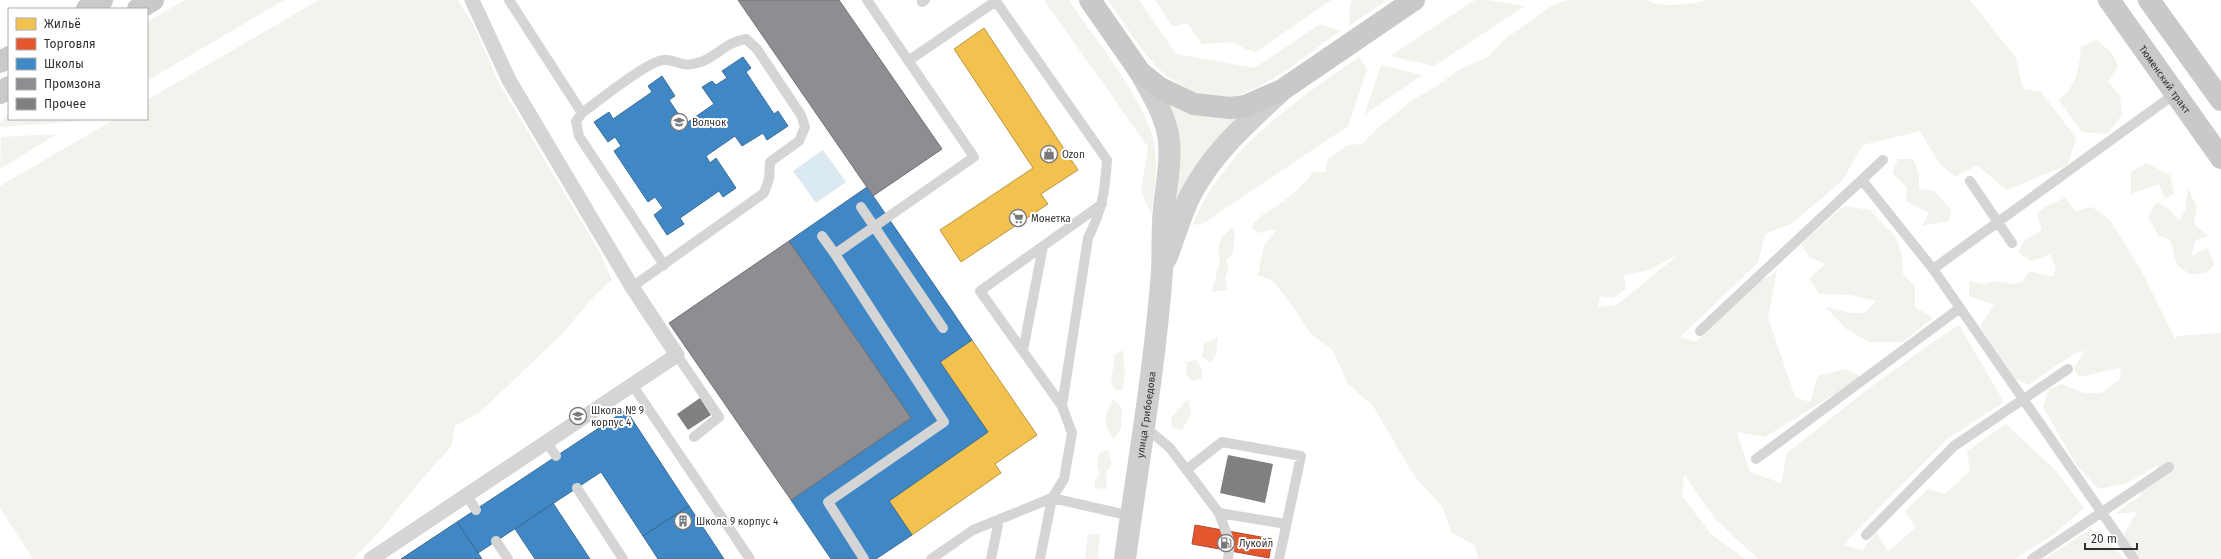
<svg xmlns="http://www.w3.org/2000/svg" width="2221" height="559" viewBox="0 0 2221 559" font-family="'Fira Sans',sans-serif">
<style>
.green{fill:#f1f3ec;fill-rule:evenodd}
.water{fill:#dbe9f0}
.homes{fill:#f2c14e;stroke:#b89645}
.shops{fill:#e4572e;stroke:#ae4c2f}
.schools{fill:#3f88c5;stroke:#3b6e99}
.industry{fill:#8d8d92;stroke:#717175}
.building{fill:#808080}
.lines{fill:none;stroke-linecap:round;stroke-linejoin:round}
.service{stroke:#d5d5d5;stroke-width:10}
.pedestrian{stroke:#d5d5d5;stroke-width:15}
.secondary{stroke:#cfcfcf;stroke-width:22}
.primary{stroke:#c9c9c9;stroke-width:22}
.labels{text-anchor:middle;stroke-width:4;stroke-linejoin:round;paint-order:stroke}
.street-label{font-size:10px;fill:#313131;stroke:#fff}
.poi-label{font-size:10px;fill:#313131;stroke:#fff;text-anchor:start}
</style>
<rect width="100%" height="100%" fill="#fff"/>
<path class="green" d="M185 0H284L147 81V22Z
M319 0H458L473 24 499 83 599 251 612 280 596 294 562 334 479 413 455 426 451 447 420 481 381 530 353 559H33L0 508V186L115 119H147V100Z
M1044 0H1069C1094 38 1139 92 1152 135 1159 159 1155 189 1151 214L1141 191 1148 147Z
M1108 0H1139L1176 54 1255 68 1320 24 1340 31C1309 53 1268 89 1231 97 1206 102 1174 84 1157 67 1138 47 1124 22 1108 0Z
M1155 0H1331L1256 52 1245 49 1234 42 1202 44 1187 23 1173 27Z
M1354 0H1387L1349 26 1350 3Z
M1475 0H1489L1525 6 1434 66 1390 56Z
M1567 0H1647C1660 9 1693 4 1708 0H1970L2016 58 2023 89 2041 92 2076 138 2068 165 2006 190 1977 165 1955 177 1939 163 1920 131 1863 145 1842 181 1791 224 1765 234 1758 263 1680 337 1696 342 1756 284 1777 271 1768 317 1795 397 1810 402 1818 376 1846 369 1862 377 1765 437 1737 432 1750 472 1781 483 1787 453 1872 386 1936 340 1959 325 2004 402 1947 439 1843 545 1863 550 1876 532 1888 552 1916 527 1905 511 1928 489 1945 494 1970 471 1967 451 2006 424 2055 470 2084 508 2053 535 2015 559H1758L1715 519 1684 474 1682 496 1711 534 1745 559H1478L1474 545 1451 532 1442 506 1415 477 1373 406 1348 384 1332 349 1311 334 1292 305 1273 281 1258 275 1264 245 1277 229 1258 233 1251 227C1258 216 1266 213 1277 206 1291 196 1303 186 1313 172H1325L1328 159 1348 145 1362 144 1379 127 1411 101 1437 86 1460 69 1488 57 1505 39 1550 7ZM1679 254 1617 305 1598 307 1600 296 1613 298 1626 289 1624 275 1649 270Z
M2097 40 2111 52 2118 66 2108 81 2120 96 2122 115 2107 134 2082 132 2059 100C2076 88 2080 65 2081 46Z
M1359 57 1367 69 1348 126 1201 225 1193 224C1223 150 1295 101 1359 57Z
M1381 65 1422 75 1364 115Z
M1166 103C1197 117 1209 118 1242 114L1193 168 1171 210Z
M9 113V119H84L80 121 0 127V123Z
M57 134 0 169 1 137Z
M1898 159H1913L1919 174V189L1933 190 1951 209 1949 221 1922 226 1929 213 1906 201 1907 187 1892 173Z
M2146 163 2170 175 2174 194 2165 198 2159 184 2131 194V172Z
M2188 188 2197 208 2194 224 2208 236 2196 240 2191 256 2208 248 2214 264 2208 272 2191 275 2177 265 2170 240 2158 235 2148 216 2157 202 2170 210 2179 221 2185 211Z
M2065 198 2075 211 2092 207 2110 220 2142 272 2175 339 2177 336 2221 333V559H2137L2128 547 2124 534 2137 512 2115 514 2127 504 2139 497 2159 464 2128 483 2099 489 2077 466 2043 407 2048 390 2061 384 2084 393H2101L2121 378 2120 368 2079 377 2074 368 2085 350 2072 355 2028 385 2015 378 1980 326 1994 305 1969 296V281L1984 284 1996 281 2013 284 2022 282 2030 271 2053 277 2056 267 2050 254 2031 261 2018 252 2025 240 2042 230 2037 214 2046 206Z
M1844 206 1870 210 1895 236 1902 256 1903 274 1915 286V307L1933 318 1903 342H1868L1845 328 1826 307 1851 313H1865L1876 301 1851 295 1819 294 1809 278 1826 264 1810 258 1801 244Z
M1232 227 1235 232 1233 253 1226 260 1229 269 1225 276 1227 290 1212 292 1220 260 1218 251 1221 238Z
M1218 337 1216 354 1211 363 1202 356 1204 344Z
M1123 350 1125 374 1122 390H1116L1111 383 1115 355Z
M1196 360 1202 369 1201 379 1192 381 1186 375 1187 362Z
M1113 399 1122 408 1121 428 1114 439C1102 422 1104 417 1113 399Z
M1188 399 1191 414 1182 430 1172 428 1171 418Z
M1108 450 1112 464 1106 473 1107 489 1095 488V481L1100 474 1097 467 1099 453Z
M2089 530 2101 532 2124 559H2044Z
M1088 534 1100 535 1098 559H1085Z"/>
<path class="water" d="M823 150 846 182 816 203 793 171Z"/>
<path class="homes" d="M984 28 1078 170 1041 194 1048 204 961 262 940 230 1033 168 954 49Z
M972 340 1037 435 995 464 1001 473 912 535 889 501 988 432 940 362Z"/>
<path class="shops" d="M1195 525 1272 539 1269 558 1192 544Z"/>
<path class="schools" d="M743 57 751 68 746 72 774 114 778 111 788 126 767 140 763 133 742 146 735 136 706 156 710 163 716 158 736 188 723 197 719 191 680 218 684 224 667 235 654 215 663 208 655 197 648 202 614 151 621 146 615 137 608 142 594 122 609 112 613 119 652 92 648 86 662 76 675 96 669 100 685 124 714 104 702 87 712 81 716 85 727 78 722 71Z
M867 187 972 340 940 362 988 432 889 501 912 535 876 559H831L791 500 911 418 789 241Z
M626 410 689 506 643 536 601 472 478 553 457 522Z
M553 503 590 559H535L515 529Z
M689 506 724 559H658L643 536Z
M457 522 482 559H401Z"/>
<path class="industry" d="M738 0H839L942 149 873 196Z
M789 241 911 418 791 500 669 323Z"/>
<path class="building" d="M700 398 711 415 688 430 677 414Z
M1228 455 1273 464 1265 503 1220 493Z"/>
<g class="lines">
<path class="service" d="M509 0 582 113
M995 0 1107 160C1105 192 1102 210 1088 238L1062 406 1072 433 1064 479 1052 498 1040 559
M922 2 925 0
M908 61 996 1
M1862 180 1933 269 2134 559
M1970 181 2012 243
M861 207 943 328
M822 236 835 254
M1933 269 2176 93
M632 287 764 193 769 179 770 162 799 141 805 127 801 115 757 49 746 39C725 42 715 59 697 63 680 68 676 59 664 60 649 60 597 102 582 113L576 121 579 136 664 265
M1700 331 1883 160
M1023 351 1043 246
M677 355 719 417 694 437
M633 386 750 559
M1062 406 980 291 1102 204
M1145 427 1170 448 1219 513 1230 543 1228 559
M547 443 556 456
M1756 459 1960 308
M1186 470 1222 442 1301 456 1279 559
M577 488 623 559
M467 496 476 510
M1219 513 1286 524
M1866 535 1954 446 2068 369
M496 541 508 559
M864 559 828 502 944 422 835 254 974 157 867 0
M931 559 973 530 1052 498 1131 516
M991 559 999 520
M2032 559 2169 467"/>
<path class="pedestrian" d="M371 559 677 355 632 287 509 80 472 0"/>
<g class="secondary">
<path d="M1166 259C1174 239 1181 214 1190 196 1211 154 1246 124 1280 92"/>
<path id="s1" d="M1125 559C1138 463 1155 367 1162 271 1163 256 1162 240 1163 225 1163 197 1172 169 1169 141 1166 115 1152 94 1140 72"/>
</g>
<g class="primary">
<path d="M1090 0 1140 72 1160 88 1194 104 1230 108 1245 106 1282 90 1414 0"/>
<path id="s2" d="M2109 0 2221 158"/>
<path d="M2149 0 2221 100"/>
<path d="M87 9 102 0"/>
<path d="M138 9 153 0"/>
<path d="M0 62 9 57"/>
<path d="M0 93 9 87"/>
</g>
</g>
<defs>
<g id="school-ring" transform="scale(0.9)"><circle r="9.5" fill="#fff" stroke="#797979" stroke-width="1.5"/><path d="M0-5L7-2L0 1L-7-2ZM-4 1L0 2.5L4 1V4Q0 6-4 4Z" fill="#797979"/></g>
<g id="shop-ring" transform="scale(0.9)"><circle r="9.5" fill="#fff" stroke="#797979" stroke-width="1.5"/><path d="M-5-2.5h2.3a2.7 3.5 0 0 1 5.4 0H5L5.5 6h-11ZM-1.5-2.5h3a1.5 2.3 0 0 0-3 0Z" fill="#797979"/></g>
<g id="supermarket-ring" transform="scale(0.9)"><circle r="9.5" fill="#fff" stroke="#797979" stroke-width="1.5"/><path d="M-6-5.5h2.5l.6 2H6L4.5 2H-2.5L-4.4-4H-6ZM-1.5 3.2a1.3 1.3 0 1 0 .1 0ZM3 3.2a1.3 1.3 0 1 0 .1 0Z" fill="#797979"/></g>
<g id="building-ring" transform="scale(0.9)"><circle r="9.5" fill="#fff" stroke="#797979" stroke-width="1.5"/><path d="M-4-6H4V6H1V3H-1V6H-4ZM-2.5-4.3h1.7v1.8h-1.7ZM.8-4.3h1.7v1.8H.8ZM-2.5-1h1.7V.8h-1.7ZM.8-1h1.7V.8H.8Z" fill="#797979"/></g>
<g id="fuel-ring" transform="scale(0.9)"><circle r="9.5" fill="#fff" stroke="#797979" stroke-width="1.5"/><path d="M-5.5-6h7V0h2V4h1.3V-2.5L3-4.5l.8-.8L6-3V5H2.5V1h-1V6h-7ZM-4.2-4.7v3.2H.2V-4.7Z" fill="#797979"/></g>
</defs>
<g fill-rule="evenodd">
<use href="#school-ring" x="679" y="122"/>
<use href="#shop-ring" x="1049" y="154"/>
<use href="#supermarket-ring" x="1018" y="218"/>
<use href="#school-ring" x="578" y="416"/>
<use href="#building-ring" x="683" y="521"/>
<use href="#fuel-ring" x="1226" y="543"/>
</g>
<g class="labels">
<g class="street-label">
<text dy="4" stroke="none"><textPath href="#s2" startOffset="97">Тюменский тракт</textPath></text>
<text dy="4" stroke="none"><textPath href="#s1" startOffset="146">улица Грибоедова</textPath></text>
</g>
<g class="poi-label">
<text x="692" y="126">Волчок</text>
<text x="1062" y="158">Ozon</text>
<text x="1031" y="222">Монетка</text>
<text x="591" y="414">Школа № 9<tspan x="591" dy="12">корпус 4</tspan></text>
<text x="696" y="525">Школа 9 корпус 4</text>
<text x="1239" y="547">Лукойл</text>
</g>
</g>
<rect x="8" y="8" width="140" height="112" fill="#ffffff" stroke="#adadad"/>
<rect x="16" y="18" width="20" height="12" fill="#f2c14e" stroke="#adadad"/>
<text x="44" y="28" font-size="12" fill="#313131">Жильё</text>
<rect x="16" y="38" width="20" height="12" fill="#e4572e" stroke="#adadad"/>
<text x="44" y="48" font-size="12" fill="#313131">Торговля</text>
<rect x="16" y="58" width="20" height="12" fill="#3f88c5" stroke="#adadad"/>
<text x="44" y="68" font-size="12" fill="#313131">Школы</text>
<rect x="16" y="78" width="20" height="12" fill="#8d8d92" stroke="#adadad"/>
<text x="44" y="88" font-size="12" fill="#313131">Промзона</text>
<rect x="16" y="98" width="20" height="12" fill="#808080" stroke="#adadad"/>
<text x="44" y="108" font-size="12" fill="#313131">Прочее</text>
<path d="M2085 543v6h52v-6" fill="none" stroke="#313131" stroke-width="2"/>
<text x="2091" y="543" font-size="12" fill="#313131" stroke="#ffffff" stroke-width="3" paint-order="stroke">20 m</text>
</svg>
